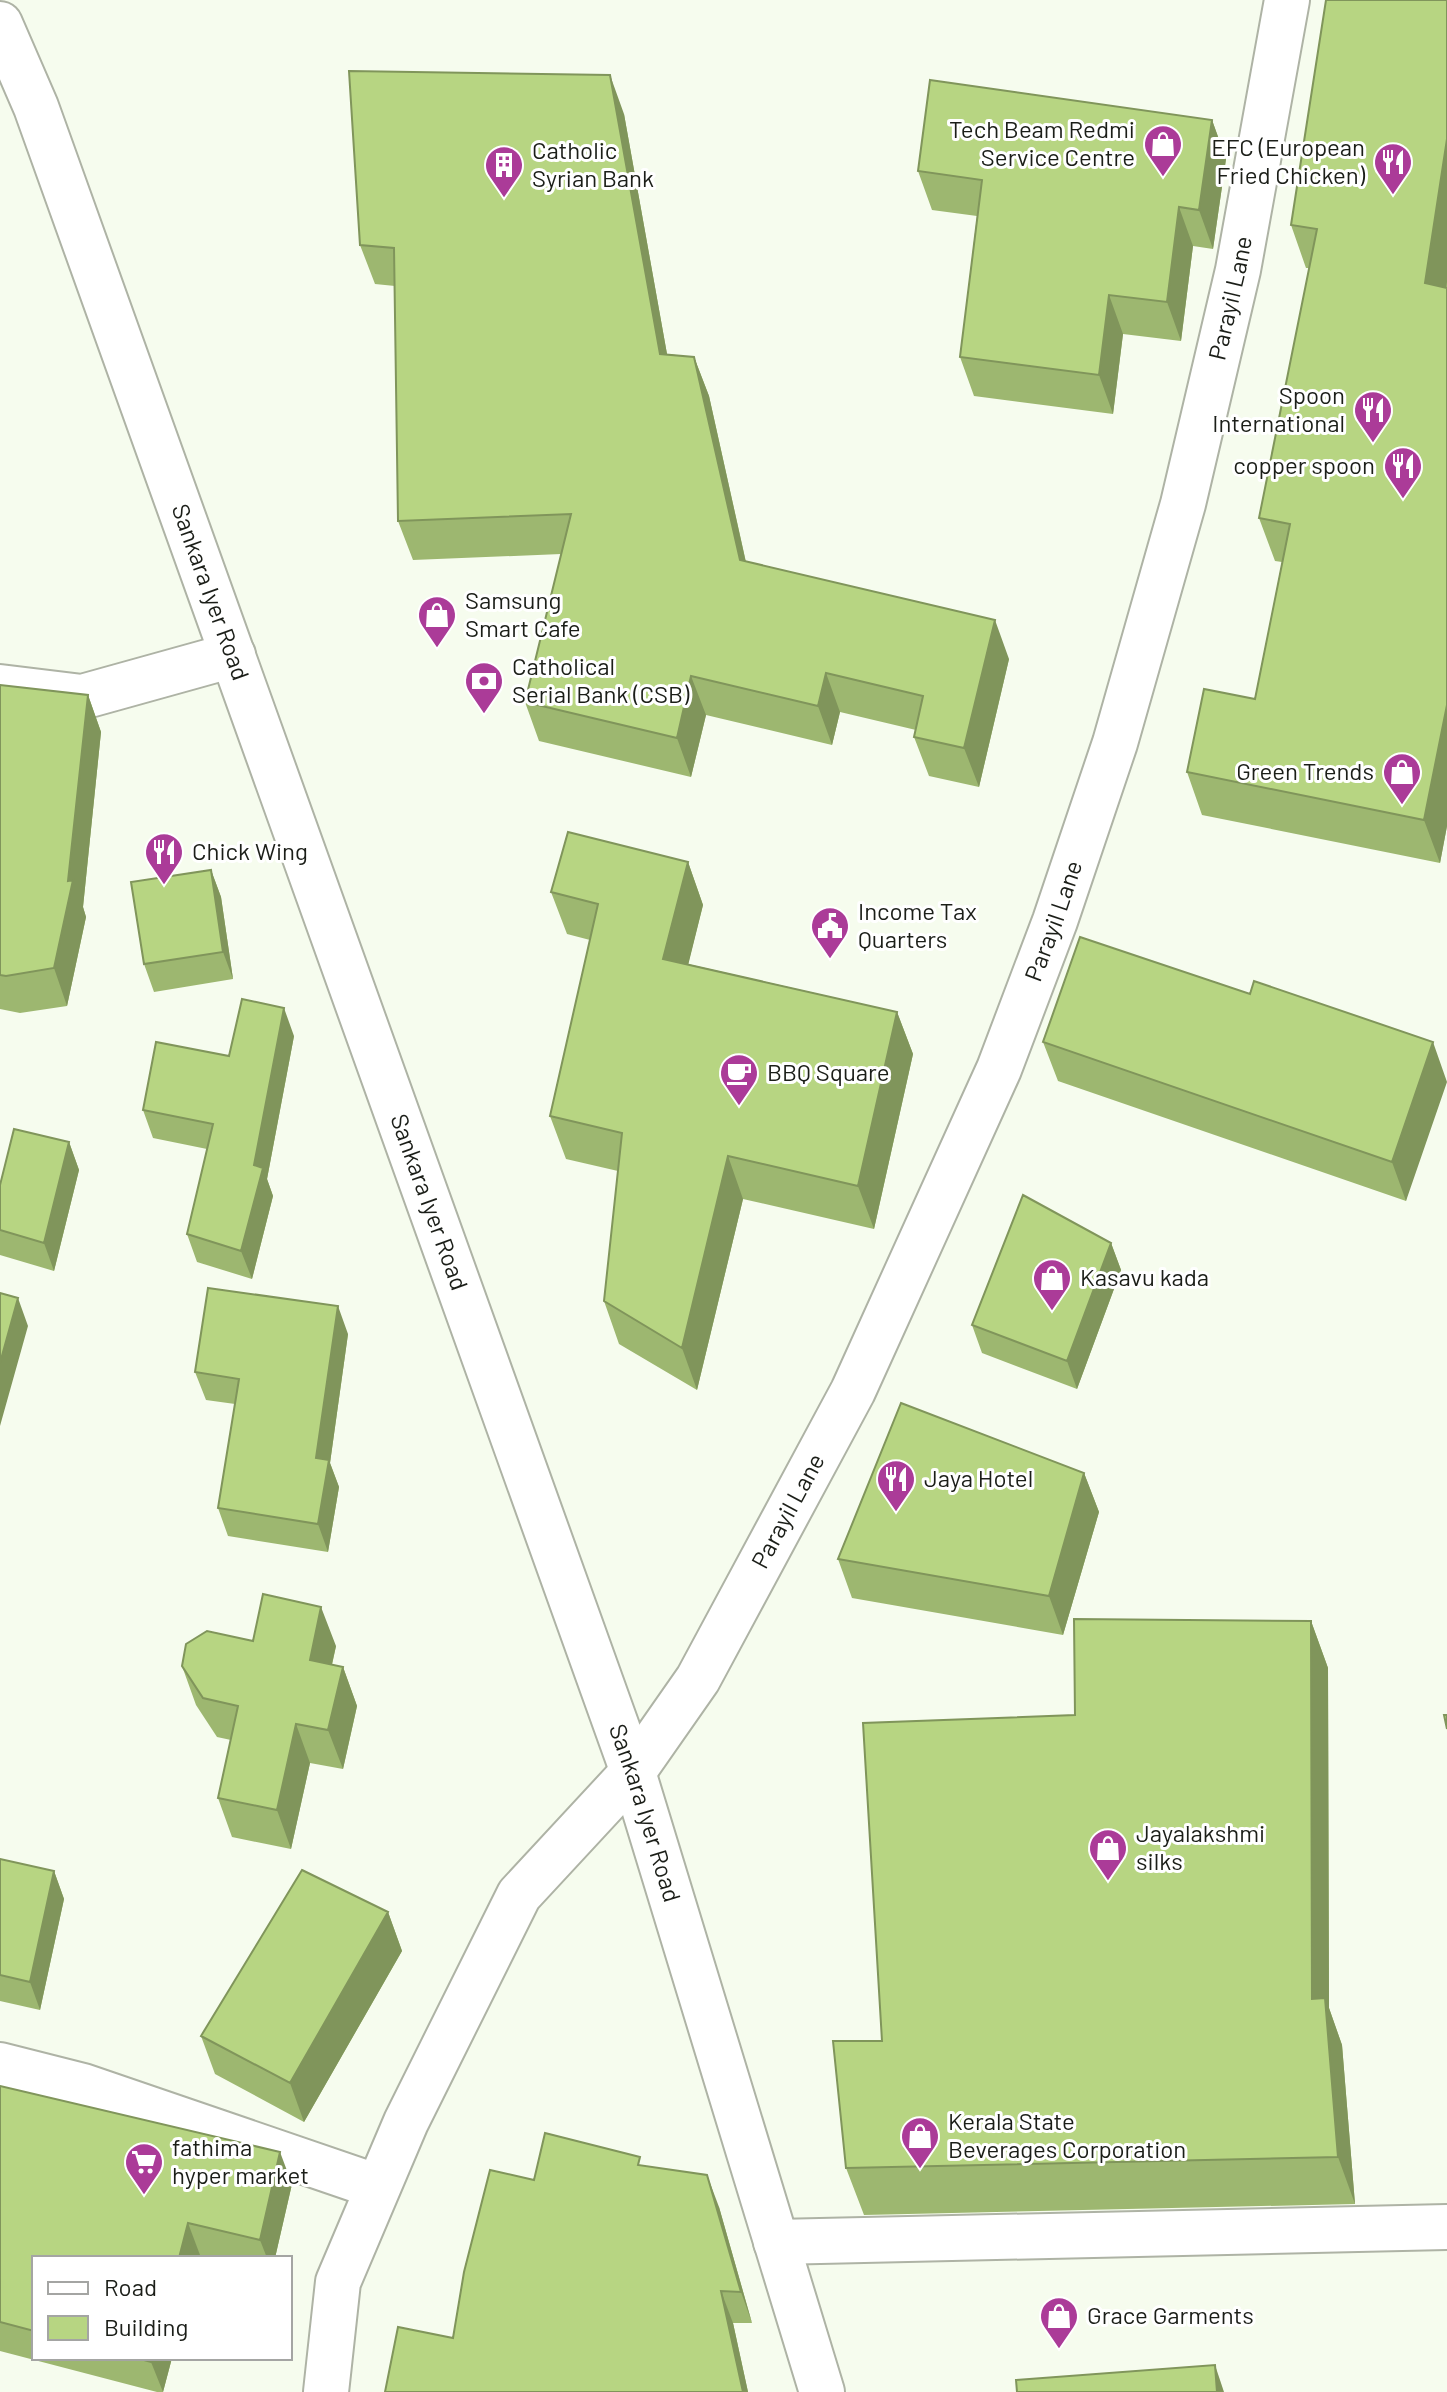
<svg xmlns="http://www.w3.org/2000/svg" width="1447" height="2392" viewBox="0 0 1447 2392" font-family="Barlow,sans-serif">
<style>
.lines{fill:none;stroke-linecap:round;stroke-linejoin:round}
.minor-casing{stroke:#aeb3a5;stroke-width:48}
.secondary-casing{stroke:#aeb3a5;stroke-width:48}
.primary-casing{stroke:#aeb3a5;stroke-width:48}
.minor{stroke:#fff;stroke-width:44}
.secondary{stroke:#fff;stroke-width:44}
.primary{stroke:#fff;stroke-width:44}
.wall{fill:#9db770}
.shaded-wall{fill:#80955b}
.building{fill:#b7d582;stroke:#80955b;stroke-width:2}
.labels{text-anchor:middle;stroke-width:6;stroke-linejoin:round;paint-order:stroke}
.poi-label{font-size:24px;fill:#1b1e18;stroke:#fff;text-anchor:start}
.street-label{font-size:24px;fill:#1b1e18;stroke:#fff}
</style>
<rect width="100%" height="100%" fill="#f6fcee"/>
<g class="lines">
<g class="minor-casing">
<path id="minor" d="M0,687L82,697L233,655
M0,2065L83,2086L378,2187
M776,2242L1447,2227
M326,2392L338,2282L406,2122L519,1895L633,1772"/>
</g>
<g class="secondary-casing">
<g id="secondary">
<path id="s1" d="M633,1772L698,1679L853,1391L999,1069L1055,921L1115,743L1183,504L1238,270L1287,0"/>
</g>
</g>
<g class="primary-casing">
<g id="primary">
<path id="s2" d="M0,24L36,107L633,1772L822,2392"/>
</g>
</g>
<use href="#minor" class="minor"/>
<use href="#secondary" class="secondary"/>
<use href="#primary" class="primary"/>
</g>
<path class="wall" d="M1447,0V826L1440,863L1202,815L1187,772L1255,699L1282,562L1275,561L1259,518L1309,268H1306L1291,225Z
M624,114L667,354L694,357L709,396L746,562L1009,659L979,787L929,776L914,737L916,730L840,712L832,745L706,715L691,777L539,741L525,702L561,554L413,560L398,521L395,286L375,284L360,245Z
M1212,120L1226,159L1213,249L1193,246L1181,341L1123,334L1113,414L974,396L960,357L977,216L932,210L918,171Z
M0,685L88,695L101,732L83,907L86,917L67,1006L20,1013L0,1009Z
M688,862L703,905L688,964L897,1012L913,1054L874,1229L743,1199L697,1390L619,1344L604,1301L618,1171L566,1159L550,1116L590,940L567,934L551,892Z
M211,870L221,897L233,979L154,992L144,964Z
M1250,994L1433,1042L1406,1201L1058,1081L1043,1042Z
M294,1036L267,1179L273,1196L252,1279L197,1262L187,1234L207,1149L153,1138L143,1110L229,1056Z
M69,1142L79,1170L54,1271L0,1255V1185Z
M1111,1243L1121,1270L1077,1389L982,1353L972,1325Z
M348,1334L330,1463L339,1487L328,1552L228,1536L218,1508L235,1404L206,1400L195,1372Z
M1084,1473L1099,1512L1063,1635L852,1598L838,1559Z
M1311,1621L1328,1668L1329,2008L1342,2045L1355,2204L864,2215L846,2168L882,2041L1075,1715Z
M253,1641L336,1646L332,1665L343,1667L357,1706L343,1769L310,1763L291,1849L232,1837L218,1798L231,1740L217,1737L196,1705L182,1666Z
M0,1859L54,1871L64,1899L40,2010L0,2001Z
M388,1912L402,1951L304,2122L215,2074L201,2036Z
M0,2086L292,2184L275,2258H213L200,2255L34,2258V2358H172L163,2392H157L0,2351Z
M644,2166L719,2207L752,2323H733L748,2392H385L453,2338L534,2180Z"/>
<path class="shaded-wall" d="M610,75L624,114L674,393L660,354Z
M1212,120L1226,159L1213,249L1199,210Z
M1447,139V282L1440,326L1425,283Z
M1179,207L1193,246L1181,341L1167,302Z
M1109,295L1123,334L1113,414L1099,375Z
M694,357L709,396L754,599L740,560Z
M995,620L1009,659L979,787L964,748Z
M826,673L840,712L832,745L818,706Z
M691,676L706,715L691,777L677,738Z
M88,695L101,732L83,907L86,917L67,1006L54,968L68,881Z
M1447,705V826L1440,863L1424,820Z
M688,862L703,905L679,1002L663,959Z
M211,870L221,897L233,979L223,952Z
M284,1008L294,1036L267,1179L273,1196L252,1279L241,1251L254,1165Z
M897,1012L913,1054L874,1229L858,1186Z
M1433,1042L1447,1082L1406,1201L1392,1162Z
M69,1142L79,1170L54,1271L44,1243Z
M728,1156L743,1199L697,1390L682,1348Z
M1111,1243L1121,1270L1077,1389L1067,1361Z
M18,1298L28,1326L0,1426V1363Z
M338,1306L348,1334L330,1463L339,1487L328,1552L318,1524L316,1458Z
M1084,1473L1099,1512L1063,1635L1049,1596Z
M321,1607L336,1646L324,1699L310,1660Z
M1311,1621L1328,1668L1329,2008L1342,2045L1355,2204L1338,2157L1312,1999Z
M343,1667L357,1706L343,1769L328,1730Z
M296,1724L310,1763L291,1849L277,1810Z
M54,1871L64,1899L40,2010L30,1982Z
M388,1912L402,1951L304,2122L290,2083Z
M280,2152L292,2184L275,2258H267L260,2240Z
M707,2175L719,2207L752,2323L741,2292Z
M188,2223L200,2255L199,2258H179Z
M721,2291L733,2323L748,2392H743Z
M152,2358H172L163,2392L151,2362Z
M1215,2365L1224,2392H1217Z"/>
<path class="building" d="M1326,0H1447V139L1425,283L1447,288V705L1424,820L1187,772L1204,689L1255,699L1290,524L1259,518L1317,229L1291,225Z
M349,71L610,75L660,354L694,357L740,560L995,620L964,748L914,737L923,696L826,673L818,706L691,676L677,738L525,702L571,514L398,521L394,248L360,245Z
M930,80L1212,120L1199,210L1179,207L1167,302L1109,295L1099,375L960,357L982,180L918,171Z
M0,685L88,695L68,881L73,880L54,968L6,976L0,975Z
M568,832L688,862L663,959L897,1012L858,1186L728,1156L682,1348L604,1301L622,1133L550,1116L598,904L551,892Z
M211,870L223,952L144,964L131,882Z
M1080,937L1250,994L1254,981L1433,1042L1392,1162L1043,1042Z
M242,999L284,1008L254,1165L263,1168L241,1251L187,1234L213,1124L143,1110L156,1042L229,1056Z
M14,1129L69,1142L44,1243L0,1230V1185Z
M1023,1195L1111,1243L1067,1361L972,1325Z
M208,1288L338,1306L316,1458L329,1460L318,1524L218,1508L239,1379L195,1372Z
M0,1293L18,1298L0,1363Z
M901,1403L1084,1473L1049,1596L838,1559Z
M263,1594L321,1607L310,1660L343,1667L328,1730L296,1724L277,1810L218,1798L238,1706L203,1698L182,1666L186,1644L207,1631L253,1641Z
M1074,1619L1311,1621L1312,1999L1325,1998L1338,2157L846,2168L833,2041H882L863,1723L1075,1715Z
M1444,1715H1447V1729Z
M0,1859L54,1871L30,1982L0,1975Z
M302,1870L388,1912L290,2083L201,2036Z
M0,2086L280,2152L260,2240L188,2223L179,2258H34V2331L0,2322Z
M545,2133L640,2157L638,2165L707,2175L741,2292L721,2291L743,2392H385L398,2327L453,2338L464,2272L490,2170L534,2180Z
M137,2358H152L151,2362Z
M1215,2365L1217,2392H1017L1016,2380Z"/>
<defs>
<g id="shop-pin" transform="scale(2)"><path d="M0 17L-7.5 6A9.5 9.5 0 1 1 7.5 6Z" fill="#ab3b98" stroke="#fff"/><path d="M-5-2.5h2.3a2.7 3.5 0 0 1 5.4 0H5L5.5 6h-11ZM-1.5-2.5h3a1.5 2.3 0 0 0-3 0Z" fill="#fff"/></g>
<g id="restaurant-pin" transform="scale(2)"><path d="M0 17L-7.5 6A9.5 9.5 0 1 1 7.5 6Z" fill="#ab3b98" stroke="#fff"/><path d="M-5-6h1v4h1v-4h1v4h1v-4h1v5L-1.5 .5V6h-2V.5L-5-1ZM5-6V6H3V1.5H1.5Q1.5-4 5-6Z" fill="#fff"/></g>
<g id="building-pin" transform="scale(2)"><path d="M0 17L-7.5 6A9.5 9.5 0 1 1 7.5 6Z" fill="#ab3b98" stroke="#fff"/><path d="M-4-6H4V6H1V3H-1V6H-4ZM-2.5-4.3h1.7v1.8h-1.7ZM.8-4.3h1.7v1.8H.8ZM-2.5-1h1.7V.8h-1.7ZM.8-1h1.7V.8H.8Z" fill="#fff"/></g>
<g id="bank-pin" transform="scale(2)"><path d="M0 17L-7.5 6A9.5 9.5 0 1 1 7.5 6Z" fill="#ab3b98" stroke="#fff"/><path d="M-6-4H6V4H-6ZM0-2.3a2.3 2.3 0 1 0 0 4.6a2.3 2.3 0 1 0 0-4.6Z" fill="#fff"/></g>
<g id="civic-pin" transform="scale(2)"><path d="M0 17L-7.5 6A9.5 9.5 0 1 1 7.5 6Z" fill="#ab3b98" stroke="#fff"/><path d="M-.6-6.5H3V-4.5H.6V-3L4-1V1h2V6H-6V1h2V-1L-.6-3ZM-1.2 2.5V6h2.4V2.5Z" fill="#fff"/></g>
<g id="cafe-pin" transform="scale(2)"><path d="M0 17L-7.5 6A9.5 9.5 0 1 1 7.5 6Z" fill="#ab3b98" stroke="#fff"/><path d="M-5.5-4.5H6V0H3Q3 3.5 0 3.5H-2.5Q-5.5 3.5-5.5 0ZM3-3.2v2h1.7v-2ZM-6 4.5H4V6H-6Z" fill="#fff"/></g>
<g id="supermarket-pin" transform="scale(2)"><path d="M0 17L-7.5 6A9.5 9.5 0 1 1 7.5 6Z" fill="#ab3b98" stroke="#fff"/><path d="M-6-5.5h2.5l.6 2H6L4.5 2H-2.5L-4.4-4H-6ZM-1.5 3.2a1.3 1.3 0 1 0 .1 0ZM3 3.2a1.3 1.3 0 1 0 .1 0Z" fill="#fff"/></g>
</defs>
<g fill-rule="evenodd">
<use href="#shop-pin" x="1163" y="144"/>
<use href="#restaurant-pin" x="1393" y="162"/>
<use href="#building-pin" x="504" y="165"/>
<use href="#restaurant-pin" x="1373" y="410"/>
<use href="#restaurant-pin" x="1403" y="466"/>
<use href="#shop-pin" x="437" y="615"/>
<use href="#bank-pin" x="484" y="681"/>
<use href="#shop-pin" x="1402" y="772"/>
<use href="#restaurant-pin" x="164" y="852"/>
<use href="#civic-pin" x="830" y="926"/>
<use href="#cafe-pin" x="739" y="1073"/>
<use href="#shop-pin" x="1052" y="1278"/>
<use href="#restaurant-pin" x="896" y="1479"/>
<use href="#shop-pin" x="1108" y="1848"/>
<use href="#shop-pin" x="920" y="2136"/>
<use href="#supermarket-pin" x="144" y="2162"/>
<use href="#shop-pin" x="1059" y="2316"/>
</g>
<g class="labels">
<g class="poi-label">
<text x="1135" y="138" text-anchor="end">Tech Beam Redmi<tspan x="1135" dy="28">Service Centre</tspan></text>
<text x="1365" y="156" text-anchor="end">EFC (European<tspan x="1365" dy="28">Fried Chicken)</tspan></text>
<text x="532" y="159">Catholic<tspan x="532" dy="28">Syrian Bank</tspan></text>
<text x="1345" y="404" text-anchor="end">Spoon<tspan x="1345" dy="28">International</tspan></text>
<text x="1375" y="474" text-anchor="end">copper spoon</text>
<text x="465" y="609">Samsung<tspan x="465" dy="28">Smart Cafe</tspan></text>
<text x="512" y="675">Catholical<tspan x="512" dy="28">Serial Bank (CSB)</tspan></text>
<text x="1374" y="780" text-anchor="end">Green Trends</text>
<text x="192" y="860">Chick Wing</text>
<text x="858" y="920">Income Tax<tspan x="858" dy="28">Quarters</tspan></text>
<text x="767" y="1081">BBQ Square</text>
<text x="1080" y="1286">Kasavu kada</text>
<text x="924" y="1487">Jaya Hotel</text>
<text x="1136" y="1842">Jayalakshmi<tspan x="1136" dy="28">silks</tspan></text>
<text x="948" y="2130">Kerala State<tspan x="948" dy="28">Beverages Corporation</tspan></text>
<text x="172" y="2156">fathima<tspan x="172" dy="28">hyper market</tspan></text>
<text x="1087" y="2324">Grace Garments</text>
</g>
<g class="street-label">
<text dy="8" stroke="none"><textPath href="#s1" startOffset="1600">Parayil Lane</textPath></text>
<text dy="8" stroke="none"><textPath href="#s2" startOffset="606">Sankara Iyer Road</textPath></text>
<text dy="8" stroke="none"><textPath href="#s1" startOffset="952">Parayil Lane</textPath></text>
<text dy="8" stroke="none"><textPath href="#s2" startOffset="1254">Sankara Iyer Road</textPath></text>
<text dy="8" stroke="none"><textPath href="#s1" startOffset="304">Parayil Lane</textPath></text>
<text dy="8" stroke="none"><textPath href="#s2" startOffset="1902">Sankara Iyer Road</textPath></text>
</g>
</g>
<rect x="32" y="2256" width="260" height="104" fill="#ffffff" stroke="#a4a5a3" stroke-width="2"/>
<rect x="48" y="2282" width="40" height="12" fill="#ffffff" stroke="#a4a5a3" stroke-width="2"/>
<text x="104" y="2296" font-size="24" fill="#1b1e18">Road</text>
<rect x="48" y="2316" width="40" height="24" fill="#b7d582" stroke="#a4a5a3" stroke-width="2"/>
<text x="104" y="2336" font-size="24" fill="#1b1e18">Building</text>
</svg>
